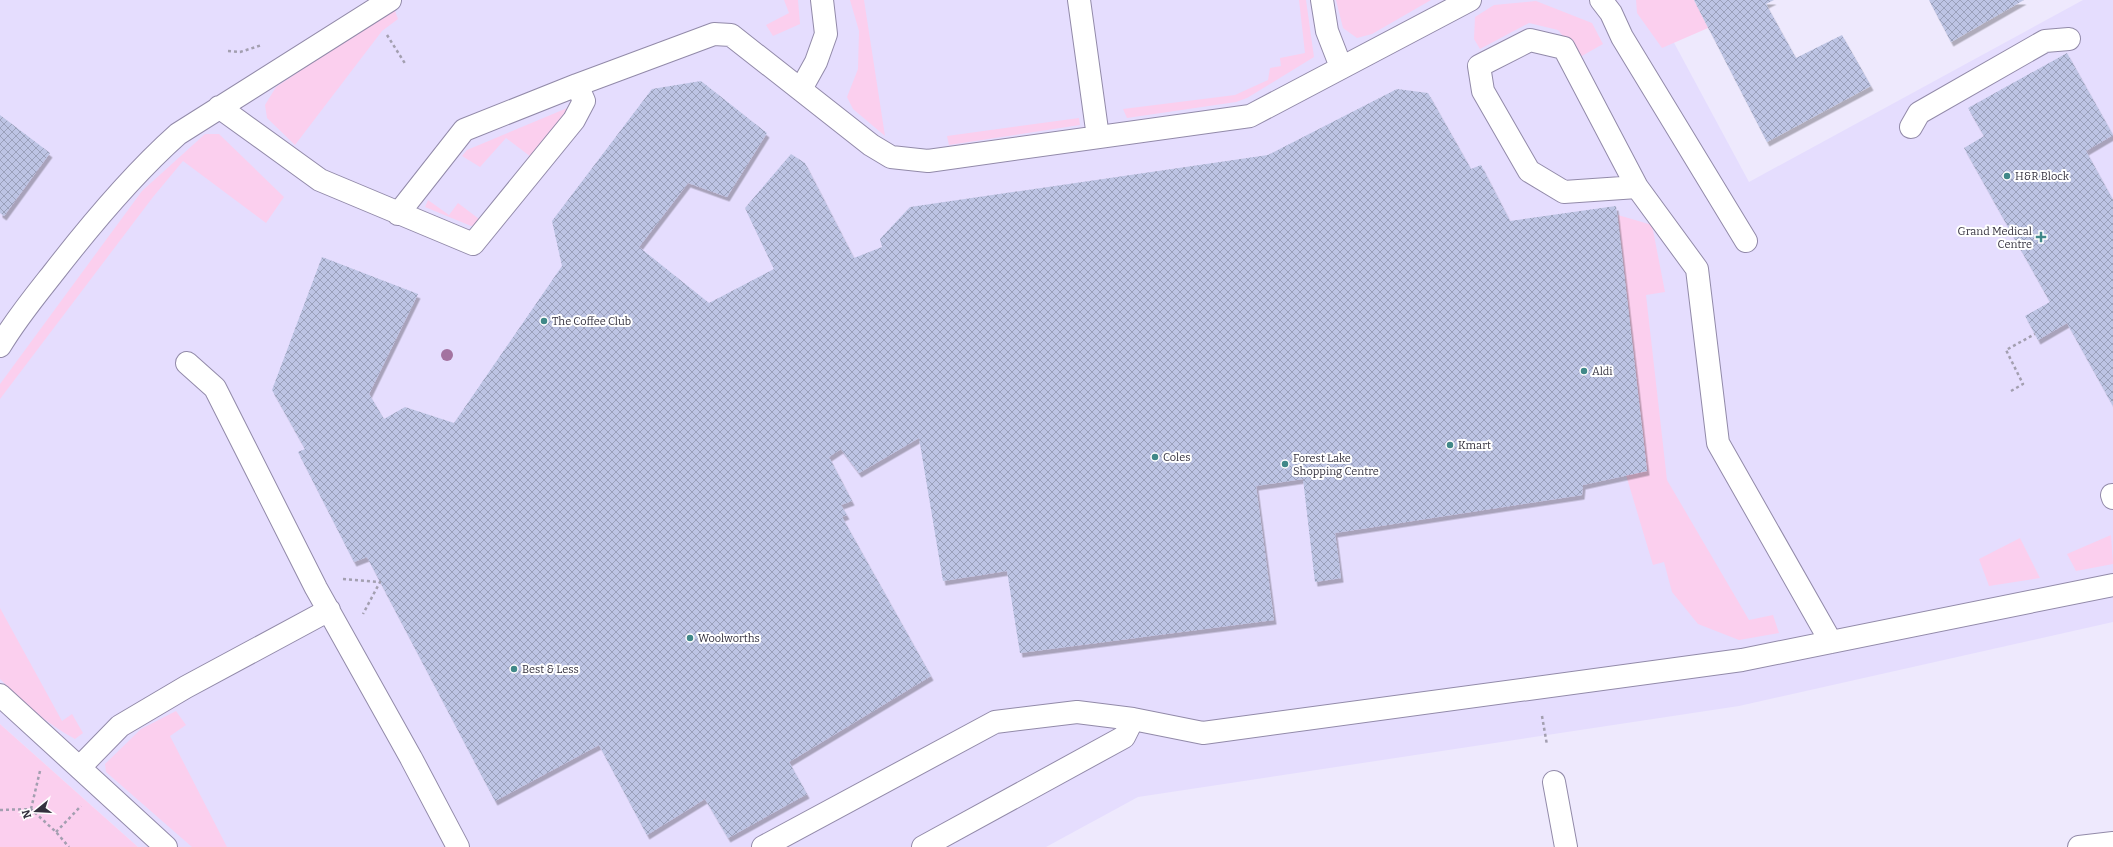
<svg xmlns="http://www.w3.org/2000/svg" width="2113" height="847" viewBox="0 0 2113 847" font-family="Bitter,serif">
<style>
.built{fill:#e5ddfe}
.green{fill:#fbcfee}
.building{fill:url(#building-cross-hatch);filter:url(#shadow)}
.lines{fill:none;stroke-linecap:round;stroke-linejoin:round}
.minor-casing{stroke:#928aa9;stroke-width:24}
.path{stroke:#a39fb0;stroke-width:2.5;stroke-dasharray:3 3;stroke-linecap:butt}
.minor{stroke:#fff;stroke-width:22}
.tree{fill:#a373a0}
.poi-dot{fill:#408888;stroke:#fff;stroke-width:1.5}
.labels{text-anchor:middle;stroke-width:4;stroke-linejoin:round;paint-order:stroke}
.poi-label{font-size:11px;fill:#34313e;stroke:#fff;text-anchor:start}
</style>
<defs>
<pattern id="building-cross-hatch" width="8" height="8" patternUnits="userSpaceOnUse"><rect width="8" height="8" fill="#bdc4e4"/><path d="M0 0l8 8M0 8l8-8" fill="none" stroke="#9aa0ba"/></pattern>
<filter id="shadow"><feDropShadow dx="2.5" dy="4.5" stdDeviation="0" flood-color="#0004"/></filter>
</defs>
<rect width="100%" height="100%" fill="#eee9fd"/>
<path class="built" d="M0,0H1651L1749,182L2083,0H2113V622L1739,706L1138,797L1046,847H138L0,724Z"/>
<path class="green" d="M784,0H798L800,24L773,36L766,25L789,13Z
M850,0H864L885,136L853,109L847,97L858,69L859,31Z
M1299,0H1306L1314,57L1247,98L1236,102L1127,118L1123,109L1235,95L1268,80L1270,68L1281,66L1280,58L1305,53Z
M1336,0H1431L1372,34L1357,38L1343,28Z
M1636,0H1694L1708,28L1662,48L1637,13Z
M1536,1L1592,23L1603,44L1580,57L1558,30L1529,23L1480,49L1474,39L1475,17L1494,5Z
M394,8L398,19L382,31L295,145L267,118L265,105L276,87Z
M584,101L539,163L506,138L480,167L462,156L467,150Z
M1079,118L1080,125L949,145L947,136Z
M205,134H219L284,197L266,223L183,161L153,197L0,399V384L142,191Z
M428,200L449,215L458,203L479,219L475,225L471,226L425,207Z
M1618,215L1652,225L1665,292L1646,295L1667,480L1749,620L1773,615L1779,633L1739,640L1698,624L1672,592L1664,562L1653,565L1626,475L1647,471Z
M2111,535L2113,564L2076,571L2067,554Z
M2020,538L2040,578L1989,586L1979,559Z
M0,608L62,721L72,714L83,733L75,739C48,725 22,701 0,679Z
M176,711L186,725L170,736L227,847H192L106,772L105,764L141,729Z
M0,724L138,847H0Z"/>
<path class="building" d="M1694,0H1774L1766,4L1796,58L1842,35L1871,86L1767,142Z
M1929,0H2024L1951,42Z
M2067,53L2113,135L2086,151L2113,200V406L2067,323L2038,340L2035,334L2025,316L2050,302L1964,148L1984,136L1968,108Z
M701,81L767,133L727,197L688,183L639,247L709,303L774,269L745,208L791,154L805,163L854,258L882,247L880,239L910,207L1268,155L1397,89L1428,93L1471,169L1481,165L1510,221L1616,206L1647,471L1583,485L1582,495L1335,533L1341,578L1315,582L1303,479L1256,486L1274,620L1020,653L1007,571L943,581L919,438L859,473L841,449L829,457L852,501L841,505L847,515L842,517L931,676L789,762L807,794L728,838L705,799L647,835L599,745L495,801L367,557L354,562L298,452L305,449L272,390L322,257L418,294L369,394L384,419L405,407L454,423L562,266L552,221L652,89Z
M0,115L50,153L4,216L0,213Z"/>
<g class="lines">
<g class="minor-casing">
<path id="minor" d="M1079,0L1098,137
M1322,0L1327,31L1341,67
M1601,0L1611,13L1622,37L1746,241
M801,89L816,62L826,34L822,0
M219,107L320,180L473,244L574,120L584,101L577,85
M1911,127L1919,113L2045,41L2069,39
M1637,187L1564,192L1529,171L1483,91L1479,66L1530,40L1564,48L1637,187L1697,269L1718,443L1831,642
M398,214L464,130L577,85L714,34L731,35L871,145L891,157L928,161L1250,116L1470,0
M0,346C16,319 35,296 54,272C92,223 132,175 178,134L390,0
M187,363L215,388L316,588L411,758L458,847
M2112,495L2113,498
M0,695L166,847
M80,767L120,726L186,687L329,610
M1554,782L1566,847
M763,847L995,722L1077,712L1133,719L1203,733L1742,660L2113,585
M923,847L1124,737L1133,719
M2079,847L2113,843"/>
</g>
<path class="path" d="M387,35L406,65
M228,51L240,52L262,45
M2011,391L2023,384L2006,350L2035,334
M343,579L380,582L363,614
M1542,716L1547,745
M31,809L40,771
M0,810L31,809L56,832L69,847
M56,832L81,806"/>
<use href="#minor" class="minor"/>
</g>
<circle class="tree" cx="447" cy="355" r="6"/>
<g class="poi-dot">
<circle cx="2007" cy="176" r="4"/>
<path d="M2039 231h4v4h4v4h-4v4h-4v-4h-4v-4h4z"/>
<circle cx="544" cy="321" r="4"/>
<circle cx="1584" cy="371" r="4"/>
<circle cx="1450" cy="445" r="4"/>
<circle cx="1155" cy="457" r="4"/>
<circle cx="1285" cy="464" r="4"/>
<circle cx="690" cy="638" r="4"/>
<circle cx="514" cy="669" r="4"/>
</g>
<g class="labels">
<g class="poi-label">
<text x="2015" y="180">H&amp;R Block</text>
<text x="2032" y="235" text-anchor="end">Grand Medical<tspan x="2032" dy="13">Centre</tspan></text>
<text x="552" y="325">The Coffee Club</text>
<text x="1592" y="375">Aldi</text>
<text x="1458" y="449">Kmart</text>
<text x="1163" y="461">Coles</text>
<text x="1293" y="462">Forest Lake<tspan x="1293" dy="13">Shopping Centre</tspan></text>
<text x="698" y="642">Woolworths</text>
<text x="522" y="673">Best &amp; Less</text>
</g>
</g>
<g transform="translate(36 811) rotate(252)" stroke="#ffffff" stroke-width="3" paint-order="stroke">
<path d="M0-3L7 15L0 10L-7 15Z" fill="#34313e"/>
<text y="-6" font-size="11" font-weight="bold" text-anchor="middle" fill="#34313e">N</text>
</g>
</svg>
